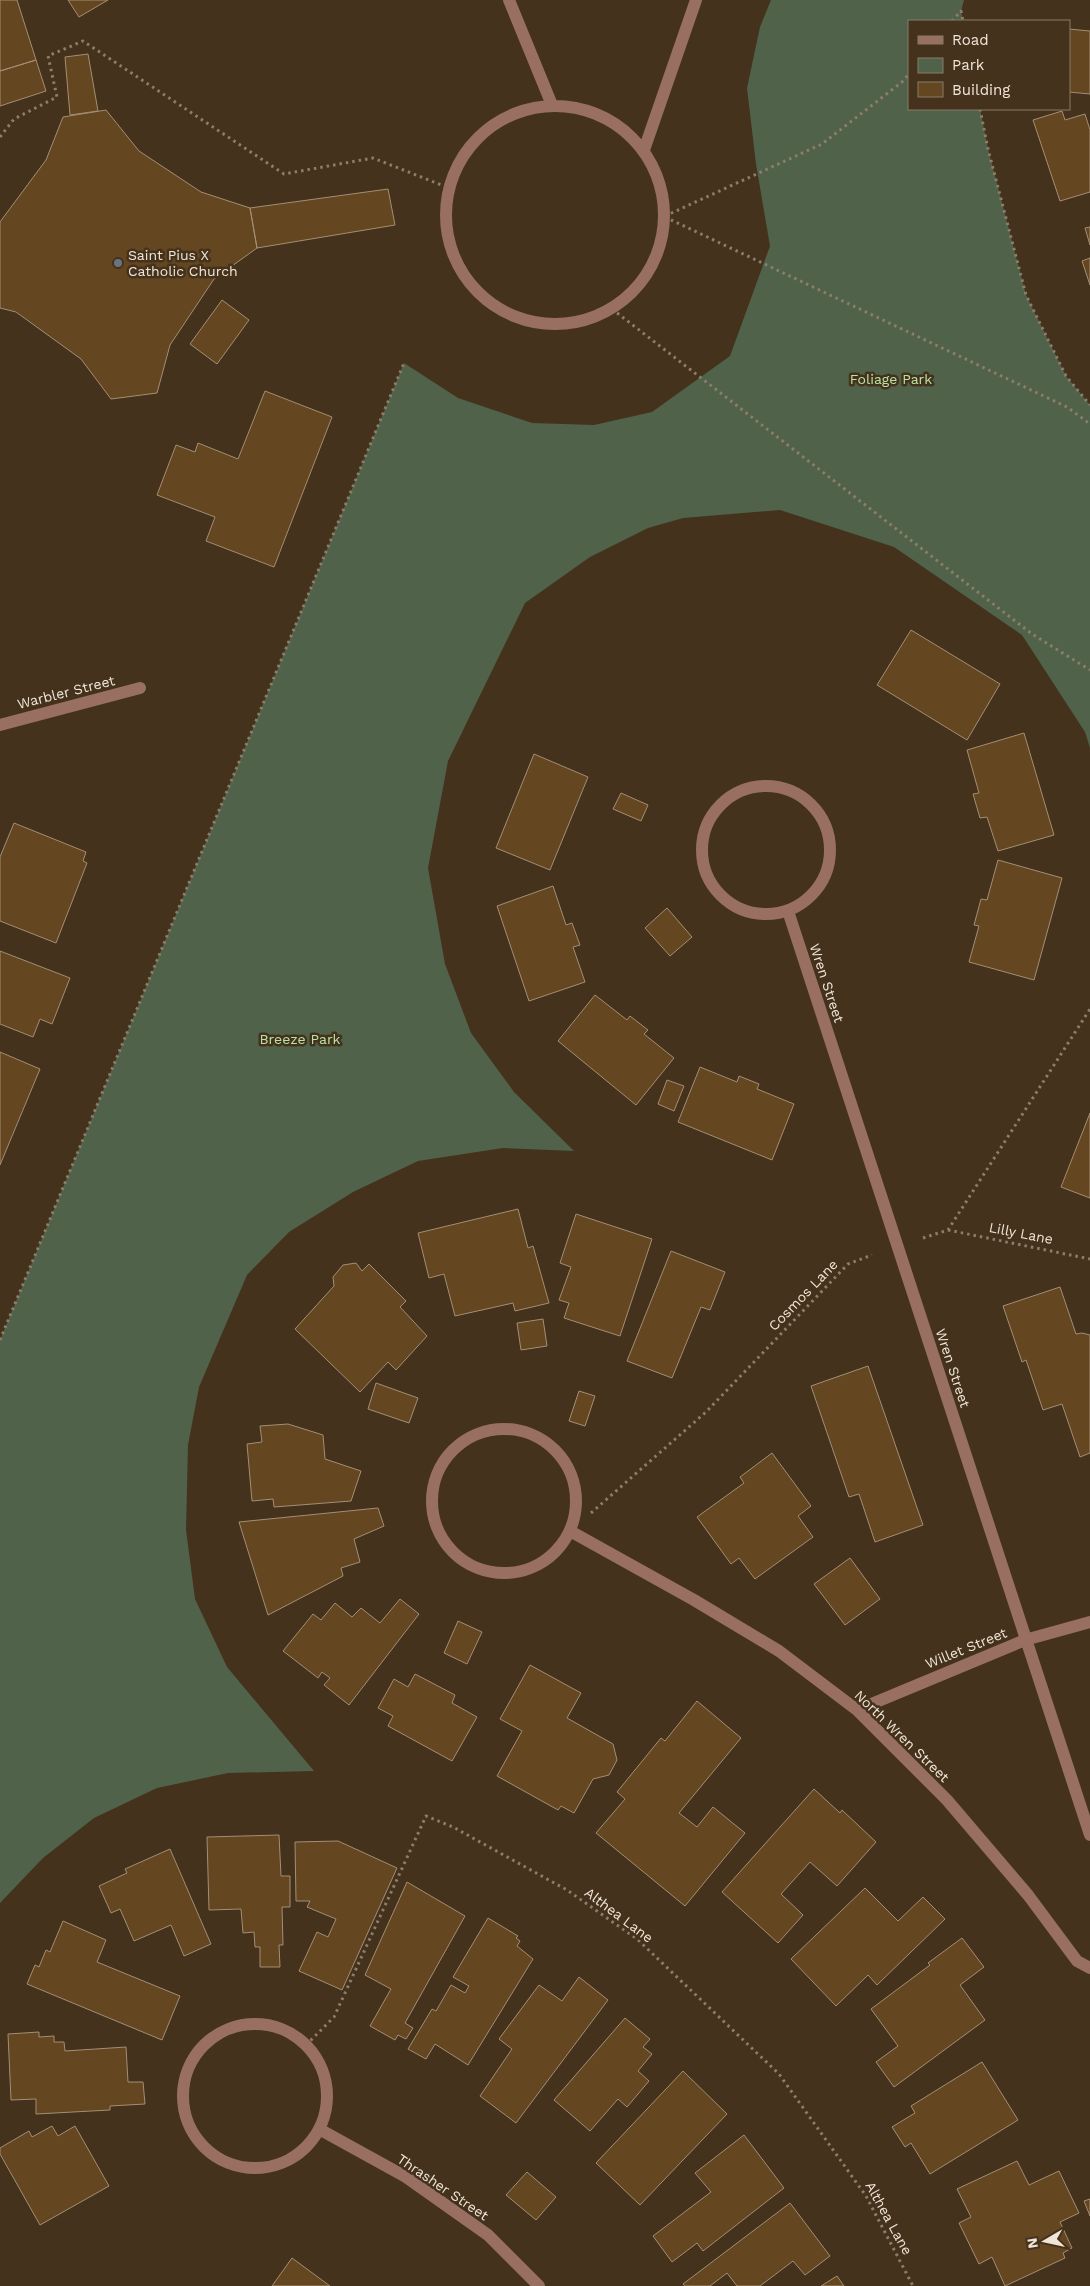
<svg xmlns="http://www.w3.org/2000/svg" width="1090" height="2286" viewBox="0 0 1090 2286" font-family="'Work Sans',sans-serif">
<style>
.green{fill:#51624a}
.building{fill:#644621;stroke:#a48e75}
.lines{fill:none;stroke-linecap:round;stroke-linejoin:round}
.path{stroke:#8d7e6b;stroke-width:3;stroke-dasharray:2.5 4;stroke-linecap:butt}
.minor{stroke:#986f61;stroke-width:12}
.worship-dot{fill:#6b7280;stroke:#44321c;stroke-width:2}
.labels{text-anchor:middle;stroke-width:5;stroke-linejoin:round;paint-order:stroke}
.poi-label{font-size:14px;fill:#f1e5d8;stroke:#44321c;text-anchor:start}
.park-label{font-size:14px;fill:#b8e4a5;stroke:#44321c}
.street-label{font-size:14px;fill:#f1e5d8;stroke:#44321c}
</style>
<rect width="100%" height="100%" fill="#44321c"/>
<path class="green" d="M771,0H964L961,11L963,21H909V109H980L988,149L1026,295L1066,376L1090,405V748L1085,732L1022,635L894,547L780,510L683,518L648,528L590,557L525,603L448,761L428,868L445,964L471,1033L514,1092L574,1151L503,1148L418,1161L353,1192L289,1232L247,1275L199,1387L188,1445L186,1530L195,1599L227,1667L314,1771L228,1773L157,1788L94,1818L43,1858L0,1903V1340L404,363L458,398L532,423L594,425L652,412L730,356L770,246L756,164L747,88L760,27Z"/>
<path class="building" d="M0,0H17L36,60L0,71Z
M68,0H108L79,17Z
M1069,29L1090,31V94L1069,92Z
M88,54L98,111L70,115L65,57Z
M36,60L46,91L0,106V71Z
M106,110L139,151L201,192L250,208L257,248L214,279L170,345L157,393L111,399L81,359L16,312L0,308V222L46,160L63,117Z
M1062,111L1065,120L1085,114L1090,130V192L1060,201L1033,120Z
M388,189L395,225L257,248L250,208Z
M1090,227V245L1085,228Z
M1090,258V285L1082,261Z
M222,300L249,320L217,364L190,344Z
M265,391L332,417L274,567L206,541L215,517L157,495L176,445L195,452L198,443L238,459Z
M911,630L1000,684L967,740L877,685Z
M1024,733L1054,835L998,851L987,817L980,818L973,794L979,793L967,750Z
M534,754L588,777L550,870L496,848Z
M621,793L648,805L641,821L613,809Z
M14,823L86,852L83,861L87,863L56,943L0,921V857Z
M998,860L1062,878L1034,980L969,962L979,926L974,925L981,899L987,900Z
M553,886L566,925L572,923L580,945L573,947L585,982L529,1001L497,906Z
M667,908L692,937L670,956L645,928Z
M0,951L70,978L52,1024L40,1019L33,1037L0,1024Z
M595,995L627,1020L630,1016L648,1030L644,1034L674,1058L636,1105L558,1041Z
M0,1052L40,1069L0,1165Z
M700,1067L737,1082L739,1076L759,1084L757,1089L794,1104L772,1160L678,1122Z
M667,1080L684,1086L674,1111L658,1104Z
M1090,1113V1198L1061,1187Z
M518,1209L528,1248L533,1246L549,1303L515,1311L513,1303L455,1316L444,1274L429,1278L418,1233Z
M576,1214L652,1239L620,1336L564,1318L569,1303L559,1300L571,1267L560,1263Z
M671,1251L725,1272L710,1310L701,1307L672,1378L627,1361Z
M356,1263L362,1271L369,1264L406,1301L400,1307L427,1336L396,1370L388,1362L360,1392L295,1329L334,1286L333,1277L343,1265Z
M1060,1287L1076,1334L1082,1333L1090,1335V1453L1080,1457L1062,1404L1043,1410L1026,1360L1022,1362L1003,1306Z
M543,1319L547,1346L521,1350L517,1323Z
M868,1366L923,1525L875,1542L859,1494L849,1497L811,1386Z
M376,1383L418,1398L409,1423L368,1409Z
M579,1391L595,1396L585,1426L569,1421Z
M288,1424L323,1435L325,1459L361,1471L351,1501L274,1507L273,1499L252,1501L247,1444L262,1442L260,1426Z
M772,1453L811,1506L798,1516L813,1537L755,1579L739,1558L731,1564L697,1517L744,1483L740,1477Z
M378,1508L384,1526L354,1539L360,1562L341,1568L343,1576L268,1615L239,1522Z
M850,1558L880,1599L845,1625L814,1584Z
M400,1599L419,1614L349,1705L324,1685L330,1678L322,1672L318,1678L283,1651L313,1614L321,1620L335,1603L352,1617L361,1608L380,1623Z
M458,1621L482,1632L467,1664L444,1653Z
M530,1665L581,1693L567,1718L613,1744L617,1760L609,1775L593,1779L574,1813L561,1806L558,1810L497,1776L522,1731L500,1719Z
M415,1674L455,1695L452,1703L477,1717L452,1761L388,1726L393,1716L378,1708L394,1679L408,1687Z
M697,1701L741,1738L679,1813L697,1827L713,1807L745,1833L685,1906L596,1833L625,1799L617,1792L661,1738L665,1741Z
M814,1789L840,1813L842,1810L876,1842L837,1886L810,1862L781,1894L803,1915L778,1943L722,1892Z
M279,1835L281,1876H290V1907H282L283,1945H279L280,1967H260V1947H255L254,1932L243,1933L241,1909L209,1910L207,1837Z
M338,1841L397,1868L342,1990L299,1971L317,1932L328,1937L336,1919L307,1907L310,1901H296L295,1842Z
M170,1849L211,1944L184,1956L171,1925L134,1941L120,1909L111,1913L99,1886L127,1873L125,1869Z
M407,1882L465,1916L405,2023L413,2028L406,2039L398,2035L395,2040L370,2026L391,1989L365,1975Z
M865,1888L898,1921L923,1897L945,1919L877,1985L868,1975L836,2006L791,1959Z
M488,1918L518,1936L516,1938L520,1941L517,1946L533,1959L468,2065L435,2044L426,2059L408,2049L432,2009L436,2011L451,1985L465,1993L469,1986L453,1977Z
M63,1921L106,1940L97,1962L180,1996L162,2040L27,1984L35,1965L39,1967L46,1950L50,1952Z
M962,1938L984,1967L960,1985L985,2020L894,2087L876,2062L898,2046L871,2009L930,1965L928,1963Z
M579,1977L608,2000L516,2123L480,2096L512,2049L499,2039L539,1985L562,2001Z
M625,2018L650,2039L643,2047L652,2054L638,2071L649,2081L627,2107L618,2099L590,2131L554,2100Z
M39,2032V2037L54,2036V2042H64L65,2051L126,2047L128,2082H143L145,2104L110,2106V2110L36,2114V2099L11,2100L8,2034Z
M982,2062L1018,2120L930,2174L911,2143L905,2147L892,2127L915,2113L911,2106Z
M683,2071L727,2114L640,2205L596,2163Z
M52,2126L58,2136L75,2126L109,2186L40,2225L0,2154V2148L29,2131L32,2137Z
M744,2135L784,2188L703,2251L697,2243L672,2262L653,2236L711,2192L695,2173Z
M1017,2161L1029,2185L1059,2171L1079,2213L1060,2222L1072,2248L1063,2253L1065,2258L1005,2286L992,2257L979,2264L959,2223L971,2217L957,2189Z
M527,2172L556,2197L536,2220L506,2195Z
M1090,2199V2216L1084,2201Z
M790,2203L830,2256L805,2275L793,2261L760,2286H737L727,2273L710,2286H685L683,2284Z
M292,2258L330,2286H272Z
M837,2276L844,2286H821Z"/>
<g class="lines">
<path class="path" d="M952,21L961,11L963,21
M980,109L988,149L1026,295L1066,376L1090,405
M0,137L14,119L57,97L48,56L83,41L284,174L373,158L449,188
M665,216L822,144L902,82L909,74
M665,217L1067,407L1090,424
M612,309L1032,634L1090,670
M948,1230L1090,1259
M923,1238L948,1230L1090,1009
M0,1340L404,363
M591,1513L706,1412L848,1264L872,1255
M306,2045L334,2017L426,1816L453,1827L567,1890L637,1939L779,2074L866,2196L913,2286"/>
<path class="minor" d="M509,0L552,105
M446 215a109 109 0 1 1 218 0a109 109 0 1 1-218 0Z
M644,150L696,0
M0,725L140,688
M702 850a64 64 0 1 1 128 0a64 64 0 1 1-128 0Z
M788,911L1090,1835
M432 1501a72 72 0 1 1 144 0a72 72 0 1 1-144 0Z
M570,1531L694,1600L779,1651L857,1710L947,1800L1028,1895L1077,1961L1090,1968
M857,1710L1025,1640L1090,1622
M183 2096a72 72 0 1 1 144 0a72 72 0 1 1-144 0Z
M319,2129L406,2177L488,2235L539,2286"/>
</g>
<circle class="worship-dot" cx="118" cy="263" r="5"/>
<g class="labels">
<g class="poi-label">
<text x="128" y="260">Saint Pius X<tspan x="128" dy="16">Catholic Church</tspan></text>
</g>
<g class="park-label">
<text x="891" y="384">Foliage Park</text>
<text x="300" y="1044">Breeze Park</text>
</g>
<g class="street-label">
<text transform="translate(66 692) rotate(-14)" y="5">Warbler Street</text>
<text transform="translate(827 983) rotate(72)" y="5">Wren Street</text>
<text transform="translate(1021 1233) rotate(11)" y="5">Lilly Lane</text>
<text transform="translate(803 1295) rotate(-46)" y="5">Cosmos Lane</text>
<text transform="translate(953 1368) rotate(72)" y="5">Wren Street</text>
<text transform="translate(966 1648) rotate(-22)" y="5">Willet Street</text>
<text transform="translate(902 1736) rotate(44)" y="5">North Wren Street</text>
<text transform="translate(619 1915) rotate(37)" y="5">Althea Lane</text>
<text transform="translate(443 2187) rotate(34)" y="5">Thrasher Street</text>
<text transform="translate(889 2218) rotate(61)" y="5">Althea Lane</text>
</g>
</g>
<rect x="908" y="20" width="162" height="90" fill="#44321c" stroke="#897a67"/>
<rect x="918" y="36" width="25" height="8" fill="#986f61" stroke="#897a67"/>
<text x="952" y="45" font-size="15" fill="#f1e5d8">Road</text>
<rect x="918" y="58" width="25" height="15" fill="#51624a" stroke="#897a67"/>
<text x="952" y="70" font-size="15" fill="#f1e5d8">Park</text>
<rect x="918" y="82" width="25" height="15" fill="#644621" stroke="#897a67"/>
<text x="952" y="95" font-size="15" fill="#f1e5d8">Building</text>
<g transform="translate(1045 2241) rotate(261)" stroke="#44321c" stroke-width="4" paint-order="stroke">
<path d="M0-4L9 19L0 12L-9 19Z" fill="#f1e5d8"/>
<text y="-8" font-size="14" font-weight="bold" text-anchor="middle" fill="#f1e5d8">N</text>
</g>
</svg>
